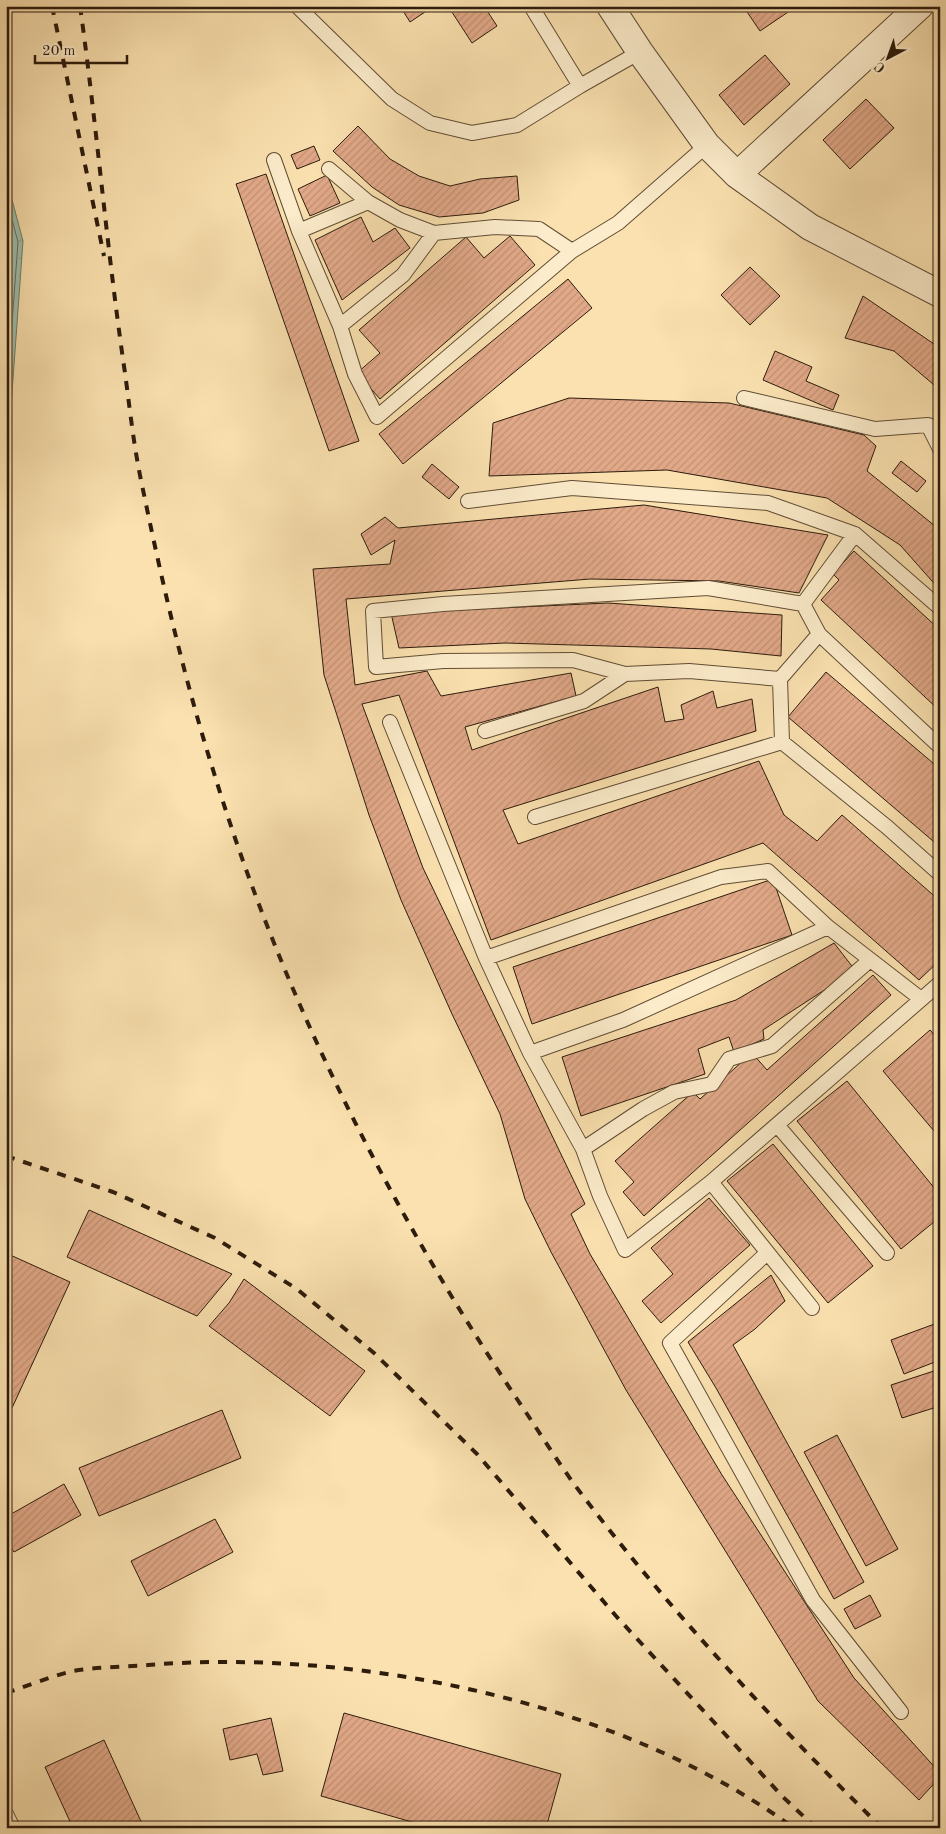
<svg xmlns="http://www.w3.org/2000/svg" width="946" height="1834" viewBox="0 0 946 1834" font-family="'Old Standard TT',serif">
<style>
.water{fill:url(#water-ripples);stroke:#717d6b}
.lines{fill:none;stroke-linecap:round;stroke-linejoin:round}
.shore{stroke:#666c5c;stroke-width:1}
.building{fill:url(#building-hatch);stroke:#2d1b0c}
.service-casing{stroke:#604c35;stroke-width:16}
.minor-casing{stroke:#604c35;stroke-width:28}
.service{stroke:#fceccb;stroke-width:14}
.minor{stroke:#fceccb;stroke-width:26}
.rail{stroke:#2d1b0c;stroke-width:4;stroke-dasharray:9 9;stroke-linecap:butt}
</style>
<defs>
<pattern id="water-ripples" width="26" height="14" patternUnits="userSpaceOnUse" patternTransform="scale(1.25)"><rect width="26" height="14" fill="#9ebeab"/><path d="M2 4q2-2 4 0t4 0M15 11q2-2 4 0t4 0" fill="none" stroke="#88a392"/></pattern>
<pattern id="building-hatch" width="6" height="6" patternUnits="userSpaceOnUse" patternTransform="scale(1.25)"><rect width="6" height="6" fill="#e2a989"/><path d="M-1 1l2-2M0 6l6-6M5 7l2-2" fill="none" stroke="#c29175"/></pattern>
</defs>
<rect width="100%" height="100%" fill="#fae1af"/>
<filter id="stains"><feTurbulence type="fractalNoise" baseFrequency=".004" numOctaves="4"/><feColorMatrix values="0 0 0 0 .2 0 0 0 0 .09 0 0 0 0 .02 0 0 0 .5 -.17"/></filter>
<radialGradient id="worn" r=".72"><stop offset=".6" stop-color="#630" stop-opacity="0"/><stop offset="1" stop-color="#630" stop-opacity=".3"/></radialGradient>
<path class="water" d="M6,177L23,241L6,476Z"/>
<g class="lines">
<path class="shore" d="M6,197L18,242L6,405
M6,222L11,242L6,315"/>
</g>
<path class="building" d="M400,6H434L410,22Z
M448,6H484L497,26L472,43Z
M743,6H797L760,31Z
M765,55L790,84L744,125L719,95Z
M866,99L894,128L850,169L823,140Z
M358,126L390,159L419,176L450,186L480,179L517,176L519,200L483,213L439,217L399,205L372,187L333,151Z
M314,146L320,160L297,169L291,155Z
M266,174L359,441L329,451L236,184Z
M327,175L340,203L310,216L298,189Z
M361,217L373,242L395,228L410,248L342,300L315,240Z
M510,236L535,265L380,399L357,373L380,353L359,330L466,237L484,258Z
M750,267L780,296L750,325L721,295Z
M568,279L592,308L403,464L379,434Z
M863,296L940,348V390L894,351L845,338Z
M775,351L812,367L806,381L839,395L833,410L763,380Z
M569,398L729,403L864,435L876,446L867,471L935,526L940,523V590L900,545L827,498L667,470L489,476L493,423Z
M901,461L926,481L917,492L892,473Z
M432,464L459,487L449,499L422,477Z
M644,505L828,535L799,593L719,581L590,579L346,599L355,685L427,671L441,696L571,673L576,696L465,727L472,750L658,687L665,722L684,719L681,705L713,691L717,708L752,699L756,731L503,810L518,844L759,761L784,815L817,841L842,815L940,901V931L937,934L940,937V960L919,980L763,843L491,940L399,695L362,704L423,868L585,1204L571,1214L590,1254L722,1475L854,1678L940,1773V1777L919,1800L818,1701L626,1390L551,1252L525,1199L500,1114L452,1014L401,900L369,815L324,675L313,569L390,564L395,540L371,555L361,534L385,517L398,528Z
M854,551L940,630V711L821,600L839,580L833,574Z
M608,603L782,615L781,656L711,649L505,643L399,648L391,613Z
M826,672L940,769V847L788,717Z
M773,879L792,935L532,1024L513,967Z
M834,943L855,970L763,1030L764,1039L734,1052L729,1037L698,1049L705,1074L581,1116L562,1057L736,1000Z
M873,975L891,995L644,1216L623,1192L634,1182L615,1161L693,1092L700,1099L752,1053L767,1070Z
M930,1030L940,1041V1138L883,1071Z
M847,1081L940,1195V1217L901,1249L797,1121Z
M773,1144L873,1266L828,1303L727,1181Z
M709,1198L750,1245L661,1323L642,1301L673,1274L651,1248Z
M89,1210L232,1274L197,1316L67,1257Z
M8,1254L70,1282L6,1421V1257Z
M771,1275L785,1301L755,1329L733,1345L864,1582L834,1599L716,1388L688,1342Z
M244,1279L365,1371L330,1416L209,1326L229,1303Z
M940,1322V1360L904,1374L891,1340Z
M940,1369V1406L902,1418L891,1385Z
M222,1410L241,1458L99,1516L79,1468Z
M837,1435L898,1549L866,1566L804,1452Z
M64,1484L81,1515L14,1552L6,1539V1517Z
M215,1519L233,1552L148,1596L131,1561Z
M870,1595L881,1616L855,1629L844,1609Z
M344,1713L561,1774L546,1828H433L321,1796Z
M271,1718L283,1771L263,1775L257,1754L230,1760L223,1729Z
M104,1740L144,1828H73L45,1767Z"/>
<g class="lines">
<g class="service-casing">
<path id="service" d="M297,6L392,99L430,123L472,133L517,125L580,86L640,52
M531,6L580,86
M274,160L299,231L340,326L355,374L377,417L572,251L618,223L707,145
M329,169L368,202L400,220L434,233
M299,231L368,202
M340,326L403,275L434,233L495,227L539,229L572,251
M744,398L875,429L928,425L940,430
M928,425L940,449
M468,501L572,488L768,503L855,534L940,608
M855,534L803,604L819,634L938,745
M625,674L573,660L443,661L376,667L373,611L443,604L708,588L803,604
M780,679L782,742
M390,722L486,958L530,1053L583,1149L600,1196L625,1250L711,1182L940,983
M485,731L584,701L625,674L689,671L780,679L819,634
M535,817L782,742L887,827L940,874
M486,958L721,877L768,871L828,927
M530,1053L623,1020L828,927L921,999
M777,1125L887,1253
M583,1149L643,1109L674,1092L712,1084L729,1059L772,1046L870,960
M711,1182L812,1308
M766,1254L670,1343L813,1600L901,1712
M6,1814L13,1828"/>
</g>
<g class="minor-casing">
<path id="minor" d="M610,6L640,52L707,145L737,175L810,227L940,294
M737,175L920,6"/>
</g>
<use href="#service" class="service"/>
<use href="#minor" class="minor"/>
<path class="rail" d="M52,6L104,256
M80,6C97,128 107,251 125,373C130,410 134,448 142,485C162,582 184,678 214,773C282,996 388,1206 517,1399C536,1427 554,1456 574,1484C666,1607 772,1720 882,1828
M6,1156L113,1192L215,1238L297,1289L374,1353L477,1454L616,1616L783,1797L816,1828
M6,1693C28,1686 51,1676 73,1671C97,1667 123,1667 148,1665C359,1648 621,1702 794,1828"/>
</g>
<rect width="946" height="1834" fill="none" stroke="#fae1af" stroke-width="25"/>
<rect x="8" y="8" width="931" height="1819" fill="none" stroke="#2d1b0c" stroke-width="2.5"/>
<rect x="12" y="12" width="921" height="1809" fill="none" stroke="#2d1b0c"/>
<g transform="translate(888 58) rotate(221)" stroke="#fceccb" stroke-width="4" paint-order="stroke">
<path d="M0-4L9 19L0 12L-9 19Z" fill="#2d1b0c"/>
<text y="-8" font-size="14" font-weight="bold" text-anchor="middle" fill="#2d1b0c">С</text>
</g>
<path d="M35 55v8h92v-8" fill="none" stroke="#2d1b0c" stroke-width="2.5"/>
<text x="42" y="55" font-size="15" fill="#2d1b0c" stroke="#fceccb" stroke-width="4" paint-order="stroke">20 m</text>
<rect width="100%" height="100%" filter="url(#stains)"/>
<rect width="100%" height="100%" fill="url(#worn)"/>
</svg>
